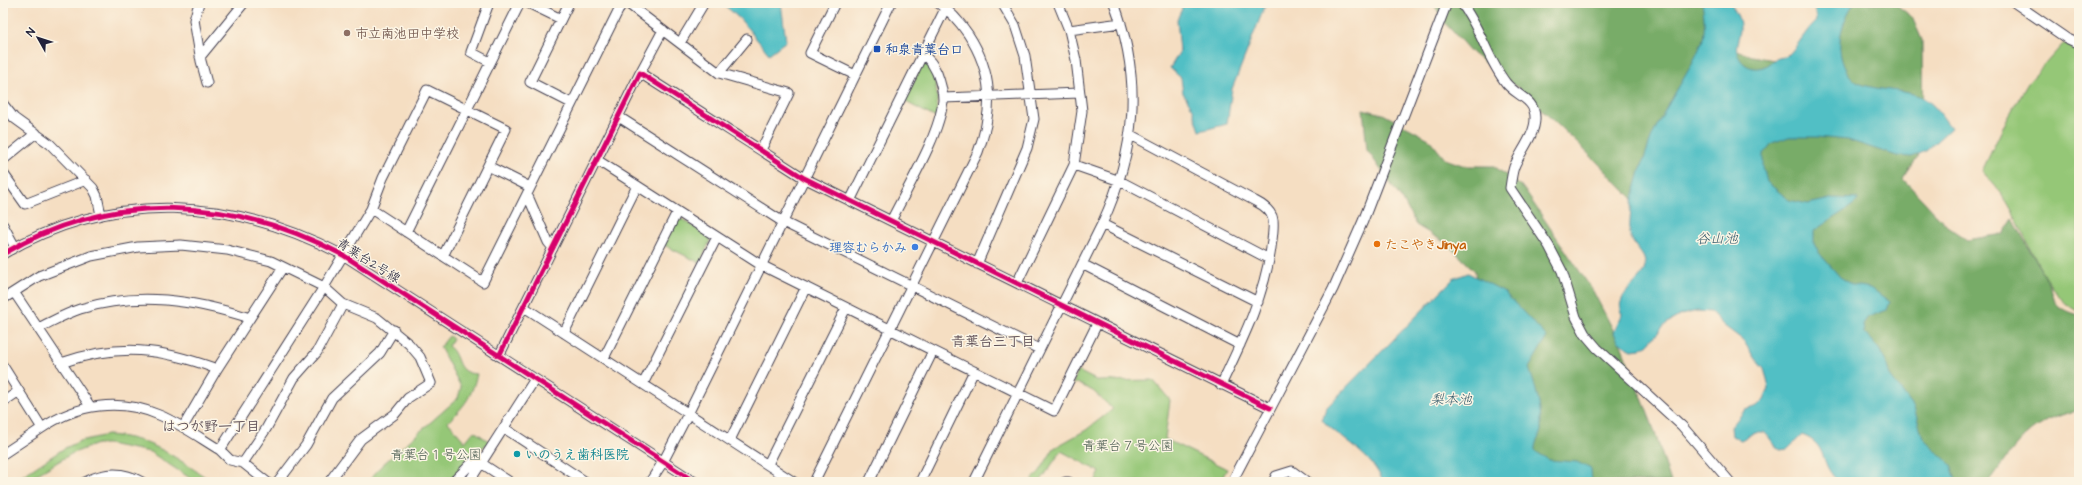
<svg xmlns="http://www.w3.org/2000/svg" width="2082" height="485" viewBox="0 0 2082 485" font-family="'Architects Daughter','Klee One',sans-serif">
<style>
.green{fill:#95c777;stroke:#5c7459}
.forest{fill:#78ac68;stroke:#4d6752}
.water{fill:#51bfc5;stroke:#3a7080}
.lines{fill:none;stroke-linecap:round;stroke-linejoin:round}
.minor-casing{stroke:#423e4f;stroke-width:11}
.minor{stroke:#fff;stroke-width:9}
.cycleway-casing{stroke:#fcf5e5;stroke-width:8}
.cycleway{stroke:#d6006c;stroke-width:5}
.education-dot{fill:#8d6e63;stroke:#fcf5e5;stroke-width:1.5}
.transit-dot{fill:#1a4fb4;stroke:#fcf5e5;stroke-width:1.5}
.food-dot{fill:#e8710a;stroke:#fcf5e5;stroke-width:1.5}
.shop-dot{fill:#3f7fe0;stroke:#fcf5e5;stroke-width:1.5}
.culture-dot{fill:#0f9aa8;stroke:#fcf5e5;stroke-width:1.5}
.labels{text-anchor:middle;stroke-width:3;stroke-linejoin:round;paint-order:stroke}
.education-label{font-size:13px;font-weight:bold;fill:#785e54;stroke:#fcf5e5;text-anchor:start}
.transit-label{font-size:13px;font-weight:bold;fill:#164399;stroke:#fcf5e5;text-anchor:start}
.food-label{font-size:13px;font-weight:bold;fill:#c56008;stroke:#fcf5e5;text-anchor:start}
.shop-label{font-size:13px;font-weight:bold;fill:#366cbe;stroke:#fcf5e5;text-anchor:end}
.street-label{font-size:13px;fill:#22223b;stroke:#fcf5e5}
.park-label{font-size:13px;fill:#4a5c50;stroke:#fcf5e5}
.culture-label{font-size:13px;font-weight:bold;fill:#0d838f;stroke:#fcf5e5;text-anchor:start}
.water-label{font-size:14px;font-style:italic;fill:#32596b;stroke:#fcf5e5}
.neighbourhood-label{font-size:14px;font-weight:bold;fill:#605158;stroke:#fcf5e5}
</style>
<rect width="100%" height="100%" fill="#fcf5e5"/>
<filter id="ink" filterUnits="userSpaceOnUse"><feTurbulence type="fractalNoise" baseFrequency=".025" numOctaves="2"/><feDisplacementMap in="SourceGraphic" scale="8" xChannelSelector="R" yChannelSelector="G"/><feConvolveMatrix kernelMatrix="1 2 1 2 8 2 1 2 1" color-interpolation-filters="sRGB"/></filter>
<filter id="wash" filterUnits="userSpaceOnUse"><feTurbulence type="fractalNoise" baseFrequency=".012" numOctaves="4" result="noise"/><feDisplacementMap in="SourceGraphic" scale="16" xChannelSelector="R" yChannelSelector="G"/><feGaussianBlur stdDeviation="0.9" result="paint"/><feColorMatrix in="noise" values="0 0 0 0 0 0 0 0 0 0 0 0 0 0 0 0 0 1.4 0 .05"/><feComposite in="paint" operator="in"/></filter>
<g filter="url(#wash)">
<rect width="100%" height="100%" fill="#f5dec2"/>
<path class="green" d="M2063,44L2079,50V312C2044,296 2027,234 2007,202C2000,191 1991,181 1982,171L2008,117L2028,83Z
M922,64L928,65C937,82 939,99 936,118L904,101Z
M682,219L709,236L710,241L700,263L664,245L676,222Z
M449,336L453,339L448,346C462,356 453,373 477,374C471,398 466,404 448,422L465,442L474,431L490,442L471,456L450,482H368L381,466L458,398L461,387L440,347Z
M1078,371L1098,381L1153,380L1170,400L1165,439L1227,469L1220,482H1095L1100,472L1061,451L1040,482H1030L1040,471L1054,448L1086,430L1113,409L1093,391L1077,383L1072,385Z
M107,435C152,437 177,459 213,482H196L150,452L108,444H97L71,454L36,475L28,482H13L63,449L80,441Z"/>
<path class="forest" d="M1433,3H1718L1721,44L1752,56L1785,62L1844,3H1894L1912,17L1922,40L1923,137L1918,157L1903,179L1948,227L1967,240L2003,234L2013,219L2050,287C2053,305 2062,311 2079,315V409C2062,415 2045,420 2031,431C2014,444 2002,465 1989,482H1871L1665,232L1596,161L1521,90L1472,53L1445,23Z
M1363,109L1383,114L1429,139L1445,159L1465,166H1494L1523,188L1593,291L1622,347L1652,424L1671,482H1549L1510,438L1478,299L1475,271L1446,243L1416,225L1405,204L1367,150Z"/>
<path class="water" d="M722,3H781L786,41L769,54L740,19Z
M1181,3H1266L1232,89L1227,124L1200,131L1193,109L1183,93L1181,78L1170,68L1180,51L1177,19L1182,9Z
M1702,3H1731C1735,12 1741,19 1740,29C1740,37 1735,43 1737,52C1740,64 1751,71 1763,67C1767,66 1771,61 1775,59C1779,57 1784,58 1787,56C1799,45 1805,31 1816,21L1814,4L1854,3C1841,23 1834,48 1846,70C1850,76 1854,82 1861,84C1879,91 1901,89 1919,96C1933,101 1942,116 1951,128L1926,151L1912,157L1897,156L1848,140L1816,137H1789L1772,143L1763,154V166L1767,182L1789,200L1808,204L1834,198L1859,199C1856,205 1823,224 1814,231V244L1820,254L1840,277L1853,285L1871,288L1890,302L1887,310L1868,317L1863,324L1864,333L1879,349L1886,362L1890,376L1914,408L1923,438L1951,465L1957,482H1840C1818,466 1830,445 1802,435L1788,449L1780,450C1773,445 1771,438 1764,432H1755L1741,440L1732,436L1731,427L1745,410L1757,406L1764,399L1769,389L1767,379L1764,369L1755,359L1743,340L1723,325L1711,312L1697,311L1681,315L1667,323L1647,345L1640,349L1632,350L1623,345L1618,341L1614,333C1615,327 1621,320 1622,314C1622,310 1619,306 1621,302C1625,287 1644,280 1645,265C1646,253 1632,248 1630,233C1628,208 1638,177 1646,153C1658,113 1687,80 1702,42C1706,30 1704,15 1702,3Z
M1468,273L1503,291L1547,337L1529,368C1536,388 1542,409 1541,430C1540,438 1534,442 1535,451L1549,460L1577,462L1591,469L1592,482H1383C1372,454 1343,441 1322,420L1326,408L1453,279Z"/>
</g>
<g filter="url(#ink)">
<g class="lines">
<g class="minor-casing">
<path id="minor" d="M199,3L194,20L201,61L207,83
M489,3L471,52L490,62
M528,3L561,19
M569,3L530,82L571,103
M627,3L719,73L789,93L761,150
M835,3L810,53L855,75
M1461,3C1480,26 1487,59 1506,83C1516,96 1536,99 1535,119C1535,135 1520,152 1514,167C1512,173 1511,181 1510,188L1549,246L1562,271L1576,317L1585,334L1597,348L1682,426L1730,482
M2015,3L2066,38L2079,44
M1069,30L1121,23
M680,43L704,3
M200,57L244,3
M640,73L663,30
M719,73L747,39
M943,98L1080,93
M3,104L14,118L50,144L93,188L97,196L101,215
M619,117L783,222L1039,349
M1131,135L1255,201C1263,205 1272,211 1273,220C1274,229 1272,239 1271,248C1264,297 1242,341 1221,385
M3,160L36,133
M597,160L761,265L1054,411L1097,324
M1074,165L1120,181L1269,259
M488,166L530,187
M3,173L25,204L86,180
M850,201L948,3
M371,209L483,282L527,194
M891,221C907,188 940,135 943,100C943,91 940,81 937,73C933,65 930,59 922,55
M1102,224L1258,302
M3,225L15,247
M406,232L520,3
M553,248L548,242L527,194L622,3
M3,254C113,189 233,197 343,255L695,482
M977,264L1027,148L1034,119L1025,56L1015,25L1002,3
M1082,264L1240,345
M1017,283L1074,165L1082,111L1076,60L1069,30L1058,3
M14,292L90,406
M3,299L39,276L91,256L138,247L181,245L227,250L271,261L324,287L220,450C200,438 181,424 159,415C120,398 77,404 42,428
M524,307L794,482
M38,328C51,322 65,314 80,309C139,291 193,300 250,318
M564,333L637,186
M499,356L640,73L804,178L1270,408
M604,358L677,212
M61,363C120,343 160,348 217,369
M3,366L42,428L3,454
M643,384L717,237
M3,402L19,391
M183,427L217,369L283,267
M504,428L586,482
M730,440L806,287
M220,450L230,460L243,463L267,482
M243,463L266,429L294,378L317,352L343,304
M768,464L846,308
M85,482C104,472 123,471 142,482
M278,482L306,445L332,398L380,353L394,330
M329,482L361,439L395,414L408,398L431,383L420,357L409,344L377,318L343,304L324,287L371,209L383,178L427,90L506,129L443,256
M453,482L474,461L481,463L510,482
M469,482L535,379
M650,482L663,462L688,414L891,3
M814,482L978,152C994,110 993,72 968,34C960,22 950,11 938,3
M869,482L933,351
M920,482L974,371
M974,482L1102,224C1136,150 1143,80 1114,3
M1065,482H1069
M1232,482L1333,289L1363,221L1447,3
M1273,482L1276,476L1292,471L1307,482"/>
</g>
<use href="#minor" class="minor"/>
<g class="cycleway-casing">
<path id="cycleway" d="M3,254C113,189 233,197 343,255L695,482
M499,356L640,73L804,178L1270,408"/>
</g>
<use href="#cycleway" class="cycleway"/>
</g>
</g>
<circle class="education-dot" cx="347" cy="33" r="4"/>
<rect class="transit-dot" x="873" y="45" width="8" height="8" rx="2"/>
<circle class="food-dot" cx="1377" cy="244" r="4"/>
<circle class="shop-dot" cx="915" cy="247" r="4"/>
<circle class="culture-dot" cx="517" cy="454" r="4"/>
<g class="labels">
<g class="education-label">
<text x="355" y="38">市立南池田中学校</text>
</g>
<g class="transit-label">
<text x="885" y="54">和泉青葉台口</text>
</g>
<g class="food-label">
<text x="1385" y="249">たこやきJinya</text>
</g>
<g class="shop-label">
<text x="907" y="252">理容むらかみ</text>
</g>
<g class="street-label">
<text transform="translate(369 260) rotate(32)" y="5">青葉台2号線</text>
</g>
<g class="park-label">
<text x="1128" y="450">青葉台７号公園</text>
<text x="436" y="459">青葉台１号公園</text>
</g>
<g class="culture-label">
<text x="525" y="459">いのうえ歯科医院</text>
</g>
<g class="water-label">
<text x="1717" y="243">谷山池</text>
<text x="1451" y="404">梨本池</text>
</g>
<g class="neighbourhood-label">
<text x="993" y="346">青葉台三丁目</text>
<text x="211" y="431">はつが野一丁目</text>
</g>
</g>
<rect width="2082" height="485" fill="none" stroke="#fcf5e5" stroke-width="16"/>
<g transform="translate(38 38) rotate(309)" stroke="#fcf5e5" stroke-width="3" paint-order="stroke">
<path d="M0-3L7 15L0 10L-7 15Z" fill="#22223b"/>
<text y="-6" font-size="11" font-weight="bold" text-anchor="middle" fill="#22223b">N</text>
</g>
</svg>
